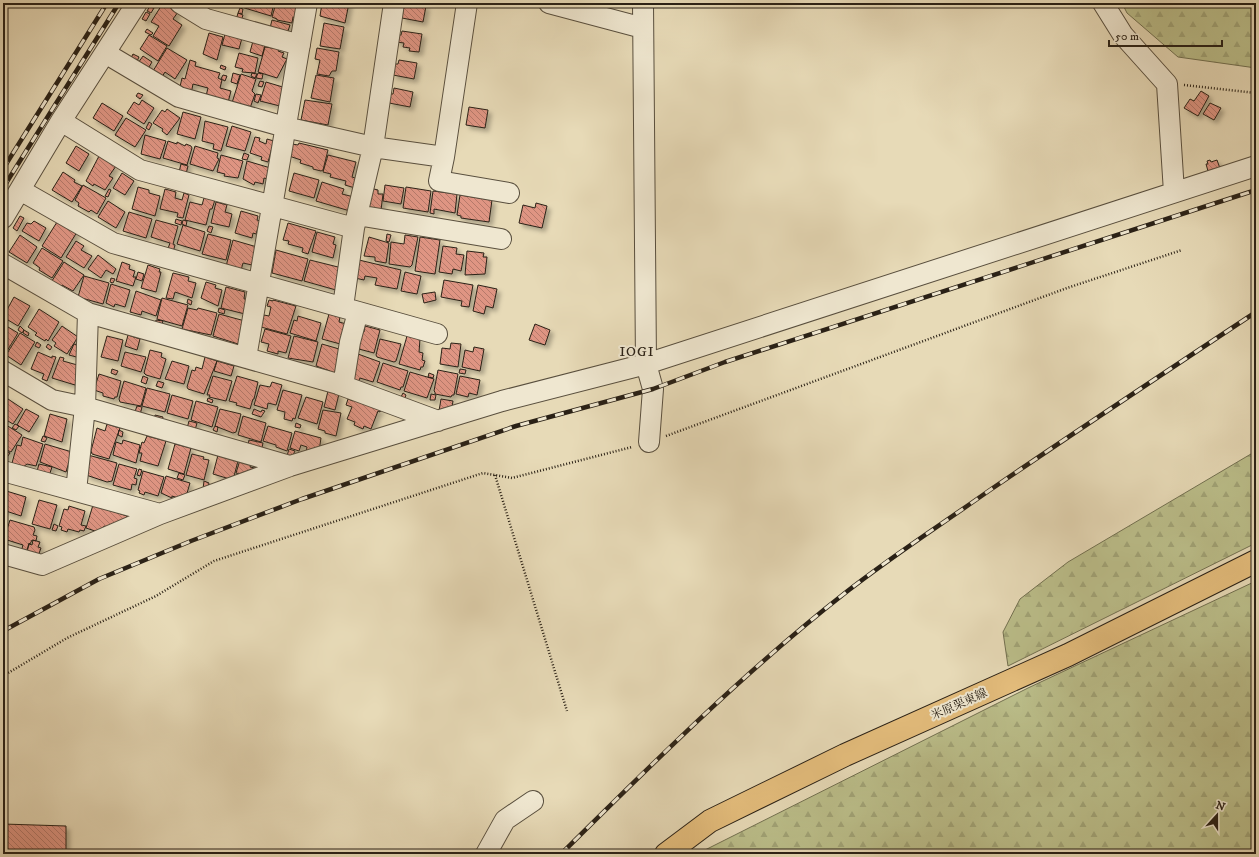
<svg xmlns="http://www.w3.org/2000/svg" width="1259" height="857" viewBox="0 0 1259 857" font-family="'IM FELL DW Pica','Noto Serif JP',serif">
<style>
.forest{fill:url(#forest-firs);stroke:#727050}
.building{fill:url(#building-back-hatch);stroke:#2a2116;filter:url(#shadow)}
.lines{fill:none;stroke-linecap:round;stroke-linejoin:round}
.minor-casing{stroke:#594f3e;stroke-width:22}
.major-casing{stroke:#2a2116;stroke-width:24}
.path{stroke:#2a2116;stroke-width:2.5;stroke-dasharray:1 2;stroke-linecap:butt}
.minor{stroke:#efe7d0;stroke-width:20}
.major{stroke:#e4bd7c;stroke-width:22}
.rail-casing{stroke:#2a2116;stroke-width:4.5}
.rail{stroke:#efe7d0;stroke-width:3;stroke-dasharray:9;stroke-linecap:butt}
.labels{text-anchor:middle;stroke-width:4;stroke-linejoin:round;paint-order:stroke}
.street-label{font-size:12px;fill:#2a2116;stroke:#efe7d0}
.quarter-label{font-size:14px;letter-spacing:1px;fill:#2a2116;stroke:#efe7d0}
</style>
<defs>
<pattern id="forest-firs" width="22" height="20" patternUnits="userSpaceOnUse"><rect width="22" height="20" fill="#bbbe8a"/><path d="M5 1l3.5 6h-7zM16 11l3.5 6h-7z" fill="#a1a376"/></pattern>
<pattern id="building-back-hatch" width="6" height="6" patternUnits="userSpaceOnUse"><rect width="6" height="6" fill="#df9583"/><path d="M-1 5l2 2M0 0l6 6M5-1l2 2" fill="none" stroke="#b5796a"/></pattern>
<filter id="shadow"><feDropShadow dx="3.5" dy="3.5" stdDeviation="2" flood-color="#0004"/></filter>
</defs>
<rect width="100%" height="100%" fill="#e7dab7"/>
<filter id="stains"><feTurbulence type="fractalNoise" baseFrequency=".005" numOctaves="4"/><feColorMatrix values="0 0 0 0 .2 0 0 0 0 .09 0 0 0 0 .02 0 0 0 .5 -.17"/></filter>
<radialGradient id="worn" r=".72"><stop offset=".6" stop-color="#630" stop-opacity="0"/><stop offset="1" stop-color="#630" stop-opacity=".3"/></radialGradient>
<path class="forest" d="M1122,3H1256V68L1178,57L1127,13Z
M1256,451V543L1008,666L1003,632L1020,599L1068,562Z
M1256,581V854H697L1028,688Z"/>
<path class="building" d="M163,3L178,12L173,19L182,25L169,46L153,36L159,26L151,22Z
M239,3H274L271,16L238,6Z
M276,3H300L296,18L293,17L292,23L277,20V19L272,17Z
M322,3H349L345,23L320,16Z
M404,3L426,6L423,22L402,18Z
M150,6L154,8L151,13L147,11Z
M240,8L243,9L242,14L238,13Z
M146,12L150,14L146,21L142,19Z
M238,13L243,15L241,21L236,20Z
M272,20L290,25L286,37L269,32Z
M324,23L344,27L340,49L320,46Z
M147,29L153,33L151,35L145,32Z
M402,31L422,34L419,52L409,51L410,48L403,47L404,43L396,42L398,35H401Z
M209,33L223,37L217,60L203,54Z
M225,34L242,38L239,49L222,45Z
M149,35L167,46L158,61L140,49Z
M253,41L265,45L262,56L250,52Z
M265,47L279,49L278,51L284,53L282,57L287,59L277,78L258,72Z
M167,48L187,60L175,79L165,72L162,77L153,71Z
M317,48L339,52L336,71H332L329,76L317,74L320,60L315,59Z
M239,53L258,58L255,73L242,72L243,69L235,67Z
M133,54L139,57L136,63L130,60Z
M143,56L152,62L146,72L136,66Z
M190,60L196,62L195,66L220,73L218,78L222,80L220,88L231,91L227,106L205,100L208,88L193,84L191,94L179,91L182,78L185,79Z
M399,60L417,63L414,79L393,75L395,64H398Z
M221,65L226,67L225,70L220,68Z
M233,73L240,75L237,84L231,82Z
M252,73L257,74L255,78L251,76Z
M258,73L263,74L262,79L256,78Z
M241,74L256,79L252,91L255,94L249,111L231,106Z
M223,75L227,76L225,81L221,79Z
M316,75L334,78L330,102L311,98Z
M260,81L264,82L262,87L258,86Z
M266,82L286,88L280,106L260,101Z
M394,88L413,92L410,107L389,103L390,94H393Z
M1201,91L1209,96L1198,116L1184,108L1190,99L1194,101Z
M138,93L143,95L140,99L136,96Z
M256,94L261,95L258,103L254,101Z
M142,100L154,108L144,124L127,113L134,102L139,105Z
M305,100L332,104L328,125L301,120Z
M102,103L123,116L114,131L93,118Z
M1210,103L1221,108L1214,120L1203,114Z
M469,107L488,110L485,128L466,125Z
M167,109L180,118L167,135L162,131L163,129L153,123L162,110L165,112Z
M183,112L201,117L195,139L177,134Z
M126,118L146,130L135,147L115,135Z
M205,121L228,127L221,151L213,149L214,144L202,141Z
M149,122L152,124L149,130L146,128Z
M232,126L251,132L245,151L226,146Z
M145,135L166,141L160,159L141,154Z
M255,137L260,138L259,141L266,144L267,139L274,141L268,162L261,160L262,157L250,153Z
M168,141L177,144V142L185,146L186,144L191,146L192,148L187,165L163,158Z
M299,143L328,150L323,170L321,171L313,169V167L300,163L301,160L289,156L292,144L298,145Z
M76,146L89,154L79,171L66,163Z
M195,146L218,153L217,158L219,159L213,171L190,164Z
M244,153L249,155L247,160L242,159Z
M221,155L243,161L238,178L224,176L225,174L217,172Z
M328,155L356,162L352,177L358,179L355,188L345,185L346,181L330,177L331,174L323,172Z
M99,156L116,166L109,176L113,178L105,190L94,184L93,186L86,181Z
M1210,160L1211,162L1217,160L1222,174L1210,178L1206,164H1208L1207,161Z
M247,161L274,169L271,180L264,178L263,184L255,182L254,185L243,179Z
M181,164L188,166L185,178L178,176Z
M63,172L75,180L74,182L82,186L72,202L52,190Z
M122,173L134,181L125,195L113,188Z
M294,173L319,180L314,198L289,191Z
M322,182L344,189L342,194L354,197L350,211L316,201Z
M83,185L106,198L97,214L91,210L89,212L78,206L79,203L75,200Z
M385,185L404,188L401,204L383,201Z
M138,187L149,190V193L160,196L155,216L132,209Z
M406,187L431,191L428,212L403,208Z
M370,188L378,190V194H383L381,210L367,207Z
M109,189L111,190L108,197L105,196Z
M165,189L176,192L175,198L182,200L184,193L189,195L183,218L177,217L178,213L160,209Z
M433,191L457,194L455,213L434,209V214L430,213Z
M460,195L492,200L489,222L461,218V216L457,215Z
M204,198L215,200L212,209H210L206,225L185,220L190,202L202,205Z
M108,201L125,212L116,228L98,217Z
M216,202L227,205L225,212L232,214L229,227L211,223Z
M536,203L547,206L542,228L519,223L523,205L535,208Z
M241,211L258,216L257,220L260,221L256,234L253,233L252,238L235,233Z
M129,212L152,219L146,238L123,231Z
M20,216L24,218L17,231L13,228Z
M176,219L182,221L181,225L175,223Z
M156,220L178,226L173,244L175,245L172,256L166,254L170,243L151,237Z
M183,220L187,221L186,226L182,224Z
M34,221L46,228L39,241L22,231L27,223L31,224Z
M57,222L70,230L71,229L77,232L61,258L42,246Z
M288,223L316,231L308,254L302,252L303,248L288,244L289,241L283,240Z
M183,225L205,232L200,251L177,244Z
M209,226L213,227L211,233L207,231Z
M317,232L335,237L333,244L336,245L333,258L312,252Z
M208,234L231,240L226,260L202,254Z
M387,234L391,235L389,242L386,241Z
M20,235L37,247L27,263L9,252Z
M405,235L418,237L412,265L410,267L389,264L391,242L404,244Z
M369,237L389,243L386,263L375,261V257L364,256Z
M420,237L440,240L435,274L415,271Z
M233,240L257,247L252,265L243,263L240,274L225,270Z
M76,241L84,246L81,250L92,256L84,268L66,257Z
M443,246L457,248L456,254L464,255L461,271L453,269L452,274L439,272Z
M42,248L63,261L52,278L39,270L40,268L33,263Z
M276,250L308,259L302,281L272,273Z
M467,251L484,253L483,257H487L485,274L465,275Z
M98,255L116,269L113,274L106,270L101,278L88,269Z
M310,260L342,268L336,290L304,281Z
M359,260L401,270L397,289L375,285L377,278L365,276L364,280L355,278Z
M64,262L84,275L73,291L62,285L57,293L48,287Z
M122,262L130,265L129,269L135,271L133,277H136L133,286L116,281Z
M148,265L160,269L159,272H161L156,292L141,288Z
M138,272L144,274L142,281L136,279Z
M405,272L421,276L417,294L401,291Z
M173,273L189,277L188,281L196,283L192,298L175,292L173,299L166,298Z
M84,276L109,283L103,304L78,297Z
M111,278L115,279L113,283L110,282Z
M444,280L473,285L469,307L461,306L462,301L441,297Z
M206,282L216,285L215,288L222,290L218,306L201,298Z
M111,284L130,290L125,307L115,304L114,307L106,303Z
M478,285L497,289L493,308L486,306L484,314L473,311Z
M226,287L245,292L244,299H249L245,314L221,308Z
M136,291L161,300L156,316L142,311L141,315L130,312Z
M435,292L436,300L424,303L422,294Z
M14,297L30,306L18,326L3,317Z
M162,298L188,305L182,326L157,319Z
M188,299L192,301L191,305L187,303Z
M269,300L273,301V300L296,306L287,334L261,327L264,315L269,316L271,307L267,306Z
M188,308L197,310L198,308L217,313L211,335L182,329Z
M219,308L225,310L224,314L218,312Z
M39,309L59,322L48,341L46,339L45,341L35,335L37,333L28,327Z
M219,314L245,321L238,344L213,336Z
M329,314L340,317L339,322L350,325L344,345L322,339Z
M298,316L321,323L316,341L290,333L294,320L297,321Z
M156,320L163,321L160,330L154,328Z
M3,324L18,333L7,351L3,348Z
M535,324L550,330L545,345L529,340Z
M20,326L24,330L22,333L18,330Z
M62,326L78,337L67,354L54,346L56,343L52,340Z
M365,326L380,330L374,353L355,348L360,331L364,332Z
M265,329L291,336L286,353L278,351V354L267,351L269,344L261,342Z
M24,330L29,333L28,336L23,333Z
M20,333L35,342L21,365L6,355Z
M128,335L140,339L137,350L125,346Z
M107,336L123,340L118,361L101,357Z
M294,336L318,342L313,362L288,358Z
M407,336L420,339L419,352L423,353L422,360L425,361L423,367H421L420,370L399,364Z
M380,339L401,344L396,361L394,362L377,357L376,355Z
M37,342L41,345L39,348L35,346Z
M451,343L461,344L458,367L440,364L442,348L450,349Z
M48,344L52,347L50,350L46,347Z
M74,344L82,346L80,358L69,355Z
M322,344L346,351L340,380L329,377L330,371L316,366Z
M474,347L484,349L480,371L462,367L465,350L473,352Z
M150,350L162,353L161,357L166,359L160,379L146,375L144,373Z
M38,352L52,358V356L56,357L47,381L42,379L44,374L31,369Z
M125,352L146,357L141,372L121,366Z
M358,354L380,362L373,382L360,378L357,385L348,372Z
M60,357L64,358L63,361L81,366L75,385L52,378Z
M205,357L217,361L204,394L188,389L187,387L192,370L195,371L196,367L202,369Z
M172,361L189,366L184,384L165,379Z
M217,361L234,366L231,376L214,371Z
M383,363L408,371L403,387H401L400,390L377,382Z
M112,369L118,371L116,375L111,373Z
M460,369L466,370L465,374L459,373Z
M438,370L458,374L454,395H452L451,397L435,394V392L434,391Z
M410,372L434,379L427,398L404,391Z
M429,373L434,375L433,378L428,377Z
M99,374L121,381L117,397H115L114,399L103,396V393L94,390Z
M143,376L148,378L146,384L141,382Z
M213,376L232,381L226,401L209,397L210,395H207Z
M237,376L258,382L254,399H253L250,409L236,405L237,403L229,401Z
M460,376L480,380L477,395L469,393L468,397L456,394Z
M124,381L146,388L141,406L120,402L119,399Z
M158,381L164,383L162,388L156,386Z
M272,382L282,385L276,405L268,403L267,409L254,405L260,385L270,387Z
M147,388L170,394L165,412L142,406Z
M283,390L302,395L295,419L293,418L292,421L284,419L285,412L277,410Z
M328,391L339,394L335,410L324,407Z
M403,393L406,395L403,403L399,401Z
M431,394L436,395L435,400H430Z
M172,395L193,401L188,419L167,413Z
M5,397L23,409L13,424L3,418L5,411L3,409V401Z
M306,397L323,402L317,424L298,418Z
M208,398L213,400L212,403L207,401Z
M348,399L353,401L354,400L381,410L380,412L378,411L371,429L364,426L363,429L354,425L355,422L347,419L352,407L346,405Z
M441,399L453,401L451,413L439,411Z
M196,401L218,407L212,427L191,420Z
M137,406L142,407L139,419L133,417Z
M26,409L39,416L29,432L17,425Z
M220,409L241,414L236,432L233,433L215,426Z
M254,409L261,412L262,410L265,411L261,417L252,414Z
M323,410L341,413L336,436L325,433V431L318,429Z
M50,414L67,419L62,442L44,436Z
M155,415L163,417L162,421L154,419Z
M243,416L266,423L261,442L238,435Z
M189,421L197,423L194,434L186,432Z
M3,423L22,435L11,452L3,448Z
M296,423L301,425L300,428L295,427Z
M15,424L19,426L16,430L12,428Z
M107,424L120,428L109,459L92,454L91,451L97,428L105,431Z
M215,426L218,427L217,432L213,430Z
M268,426L292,433L287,451L276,447V445L263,441Z
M119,430L123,432L122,437L118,435Z
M295,431L321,438L319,451L306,452L307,447L301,445L299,451L290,448Z
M43,436L47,438L45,442L41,441Z
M147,436L166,441L158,466L140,461L142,453H139L142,442L144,443Z
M23,437L43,444L36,466L27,464L23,467L12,463L17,445L21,446Z
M123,440L140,445L136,463L113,455L116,442L122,444Z
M249,440L263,443L261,452L247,449Z
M45,444L72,452L66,472L40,462Z
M175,444L191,448L184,474L168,469Z
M3,449L10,453L3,463Z
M289,449L295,451L292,457L287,456Z
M192,454L204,457L203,459L209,460L204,480L186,475Z
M88,455L117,463L112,481L107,482L86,475L90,460L87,459Z
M218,455L238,461L233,480L213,474Z
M240,460L251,464L250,467L255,468L253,475L247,476L236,473Z
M39,464L52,467L48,479L36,475Z
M119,464L137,469L134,478L137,479L136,485L132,484L131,490L113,485Z
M139,469L142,470L140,476L137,475Z
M143,471L164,477L158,496L145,492L144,495L139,493L140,491L138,490Z
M179,473L185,475L183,480L177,478Z
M166,476L190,483L185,500L172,496V498L161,493Z
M204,481L209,483L207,490L203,489Z
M3,490L26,497L21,516L3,510Z
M39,500L57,505L50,529L32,524Z
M93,505L127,516L123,527L113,529L104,526L102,531L98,532L86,528Z
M69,506L85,511L81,525L86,526L84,531L80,530L79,532L68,529L67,532L61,530L62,527L59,526L64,509L68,510Z
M10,520L34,527L35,530L33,535L37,536L36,541L32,540L30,544L29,543L26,554L21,552L23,545L4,539Z
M54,524L58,526L56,531L52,530Z
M33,540L40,542L38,547L41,548L37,559L26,556L29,544L32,545Z
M3,824L66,826V854H3Z"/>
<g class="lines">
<g class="minor-casing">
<path id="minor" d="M180,3L206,19L300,45
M549,3L643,28
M643,3L646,364L653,389L649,442
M1103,3L1123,35L1167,84L1174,192
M105,53L179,97L285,127L373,147L444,157L467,3
M61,121L140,170L354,228
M444,157L439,181L509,193
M20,190L113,243L437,334
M357,215L501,239
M3,218L61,121L137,3
M3,264L88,313L338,384L438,421
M343,307L354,228L373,147L394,3
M246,358L307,3
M3,371L52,400L85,407L290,466
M343,386L350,342L358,312
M3,471L160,514
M76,491L85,407L88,313
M3,554L42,565L160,514L290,466L502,401L646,364L1256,166
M486,854L505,820L533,801"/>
</g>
<g class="major-casing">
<path id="major" d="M666,854L710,821L845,755L1068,655L1256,561"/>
</g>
<path class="path" d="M1184,85L1256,93
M666,436L1067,288L1182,250
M495,475L567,711
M3,676L67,638L156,596L214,561L483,473L512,478L632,447"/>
<use href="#minor" class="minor"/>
<use href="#major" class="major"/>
<g class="rail-casing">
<path id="rail" d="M3,169L107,3
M3,188L119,3
M3,631L99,579L191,541L302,499L516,426L653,389L725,362L1256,190
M561,854C652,764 744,672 845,593C892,556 942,524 990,490C1078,430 1167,371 1256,312"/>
</g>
<use href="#rail" class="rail"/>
</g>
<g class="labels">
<g class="street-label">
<text transform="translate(959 704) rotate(-24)" y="4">米原栗東線</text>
</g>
<g class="quarter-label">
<text x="637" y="356">IOGI</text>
</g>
</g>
<rect width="1259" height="857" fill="none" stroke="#e7dab7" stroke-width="16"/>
<rect x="4" y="4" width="1251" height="849" fill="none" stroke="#2a2116" stroke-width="2"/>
<rect x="8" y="8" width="1243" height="841" fill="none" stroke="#2a2116"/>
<g transform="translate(1217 815) rotate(21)" stroke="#efe7d0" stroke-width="3" paint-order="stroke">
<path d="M0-3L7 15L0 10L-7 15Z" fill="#2a2116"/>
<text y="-6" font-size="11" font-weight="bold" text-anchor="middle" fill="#2a2116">N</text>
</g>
<path d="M1109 40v6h113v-6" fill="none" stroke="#2a2116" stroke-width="2"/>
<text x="1115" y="40" font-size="12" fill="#2a2116" stroke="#efe7d0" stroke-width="3" paint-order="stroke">50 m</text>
<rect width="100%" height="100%" filter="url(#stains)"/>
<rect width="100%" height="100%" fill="url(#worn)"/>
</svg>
